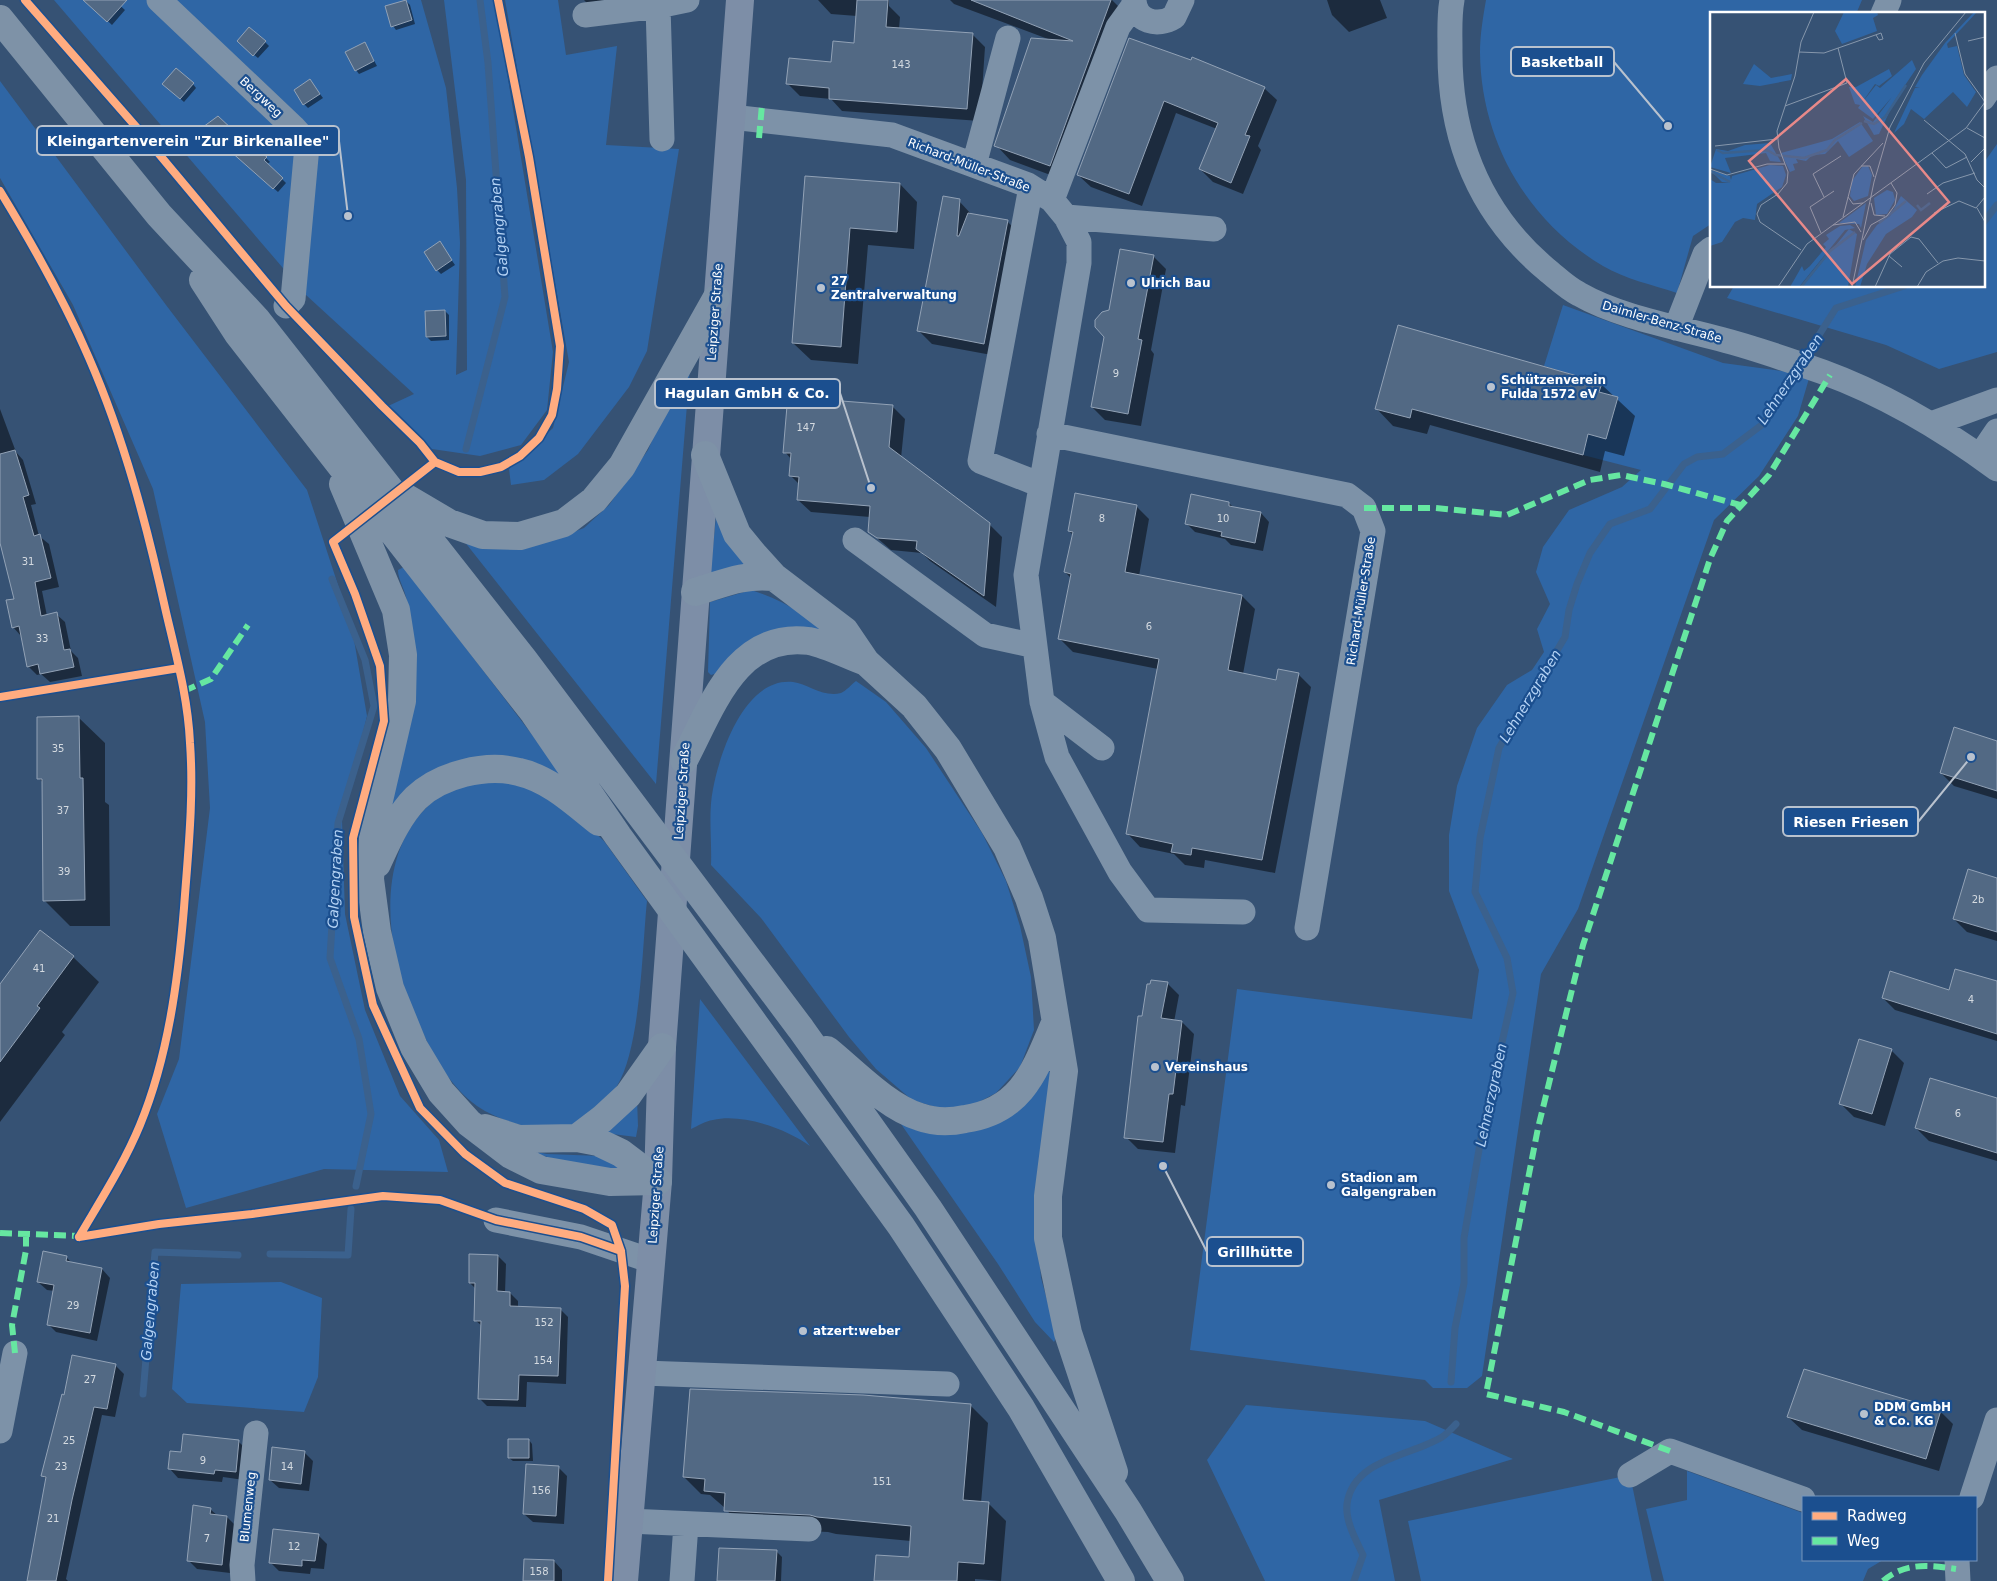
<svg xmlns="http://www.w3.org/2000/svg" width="1997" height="1581" viewBox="0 0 1997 1581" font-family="'DejaVu Sans',sans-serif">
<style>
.green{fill:#2f66a5}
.shadow{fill:#0007}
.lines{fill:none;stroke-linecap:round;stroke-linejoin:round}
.stream{stroke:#3b618d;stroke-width:7}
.building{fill:#526984;stroke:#92a2b6}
.minor{stroke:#7d92a8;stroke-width:25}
.major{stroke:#7d8ea7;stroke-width:28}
.highway{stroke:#7e92a7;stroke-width:28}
.quiet{stroke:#66e7a1;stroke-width:6;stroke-dasharray:12 6;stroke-linecap:butt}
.cycleway-casing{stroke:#1b4f8f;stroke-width:11}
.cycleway{stroke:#ffac80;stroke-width:8}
.poi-dot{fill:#b9c2ce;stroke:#1b4f8f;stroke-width:2}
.labels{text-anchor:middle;stroke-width:4.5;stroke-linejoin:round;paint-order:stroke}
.number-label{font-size:10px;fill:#d4dae0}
.street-label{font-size:12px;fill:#fff;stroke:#1b4f8f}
.poi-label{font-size:12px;font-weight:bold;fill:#fff;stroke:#1b4f8f;text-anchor:start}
.water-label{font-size:14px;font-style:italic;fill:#b5d3f5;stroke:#1b4f8f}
.inset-river{fill:none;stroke:#3b618d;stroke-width:2.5}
.inset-road{fill:none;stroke:#8697ac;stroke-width:1}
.view{fill:#e88989;fill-opacity:0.15;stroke:#e88989;stroke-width:2.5}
.inset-edge{fill:none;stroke:#fff;stroke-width:2.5}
.leader{fill:none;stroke:#b9c2ce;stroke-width:2}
.callout-dot{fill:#b9c2ce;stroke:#1b4f8f;stroke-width:2}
.callout{fill:#1b4f8f;stroke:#b9c2ce;stroke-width:2}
.callout-label{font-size:14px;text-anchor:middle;font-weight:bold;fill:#fff}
</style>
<rect width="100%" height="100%" fill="#365274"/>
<path class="green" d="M54,0H421L446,88L457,188L460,243L456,375L467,370L466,180L444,0H495L553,352L547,410L521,445L480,456L432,449L386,407L414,394L306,295Z
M505,0H558L566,55L617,46L606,145L679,149L647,351L629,387L578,454L544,480L511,485L509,469L553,428L569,362Z
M1486,0H1862L1856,14H1711V224L1693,236L1677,293C1653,285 1625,279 1603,266C1527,221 1481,141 1480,53C1480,35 1483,17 1486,0Z
M0,81L166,305L307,490L352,628L367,716L342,820L345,914L365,1010L400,1096L439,1140L448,1172L324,1169L186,1208L157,1114L179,1059L210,808L205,722L153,489L73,305L0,178Z
M1997,144V352L1939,369L1886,345L1727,298L1734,286H1983V164Z
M1563,305L1723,363L1810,375L1798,416L1759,476L1714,520L1578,909L1541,974L1482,1376L1467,1388H1433L1425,1380L1190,1350L1237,989L1472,1019L1479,970L1449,891V835L1457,786L1477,728L1507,685L1532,670L1544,652L1537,629L1550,604L1536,572L1543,547L1569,510L1622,487L1641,470L1583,455L1588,434L1606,439L1618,398L1599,392L1601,383L1544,366Z
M683,368H690L656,784L464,541H550L584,528L609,505L648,450Z
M716,517L749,564L710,576Z
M404,567L559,770L560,776L502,761L387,826L416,661C414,639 411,618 406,597C404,588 398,579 398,570Z
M751,590C784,600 808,617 836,637L711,675L708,672L710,602Z
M856,681L886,702L926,748L982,833L1006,881L1020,926L1031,977L1034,1030L1020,1067L996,1093L973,1105L942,1109L912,1100L876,1069L849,1037L761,918L711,865C712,841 708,813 713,789C720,752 745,677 793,682C808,684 824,698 841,693C846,691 852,684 856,681Z
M468,782L524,783L578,817L604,841L647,901C642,949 641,1047 617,1086C609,1100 598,1108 585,1117C563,1132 551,1133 525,1126C508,1122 492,1116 477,1106C451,1087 435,1059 422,1031C417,1019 410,1008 406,996C386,937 378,856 426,808C437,796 454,789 468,782Z
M700,999L810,1146C787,1129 742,1113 713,1120C705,1121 698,1126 691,1129Z
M1049,1069L1052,1081L1038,1242L1041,1278L1057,1336L1054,1342L1035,1322L998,1264L901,1124L1022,1106L1039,1088Z
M637,1099L638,1126L636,1137L604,1133Z
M511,1147L547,1154L601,1156L623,1165L616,1176Z
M281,1282L322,1298L318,1377L304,1412L187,1403L172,1389L181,1284Z
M1246,1405L1425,1421L1513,1459L1379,1500L1395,1581H1265L1207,1460Z
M1687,1471L1803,1513V1560H1883L1868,1569L1863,1581H1664L1646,1509L1687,1500Z
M1630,1475L1652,1581H1421L1408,1521Z"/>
<path class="shadow" d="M101,0H114L125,10L112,25L94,8Z
M584,0H606L587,3Z
M818,0H889V6L900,17L899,29L973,35L985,47L980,121L842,111L831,99L800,96L788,84L832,64L855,44L857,16L831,14Z
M950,0H1112L1126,14L1064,180L1010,160L996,145L1048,39L954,4Z
M1327,0H1380L1387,18L1349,32L1332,15Z
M406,1L410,5L415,24L396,30L393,26Z
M1130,39L1264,88L1277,100L1258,146L1261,150L1243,194L1213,182L1200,169L1217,129L1176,113L1142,206L1091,187L1078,175Z
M265,42L269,46L258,58L242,45Z
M365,44L377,66L359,74L356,70Z
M310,81L323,98L308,108L304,104Z
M193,84L196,88L184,102L168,88Z
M209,131L249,147L266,158L270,162L267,164L286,183L278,192Z
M806,177L900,184L917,202L914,249L868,245L858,364L811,360L793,343Z
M959,201L972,215L1007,221L1020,235L997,356L932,344L919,331Z
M440,243L455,265L441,274L437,270Z
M1153,256L1166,269L1151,350L1154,354L1141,426L1105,420L1092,407Z
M445,311L449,315V340L431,341L427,337Z
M1601,384L1635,416L1624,456L1605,451L1600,472L1430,425L1427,434L1393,426L1376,408Z
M828,399L832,402L892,406L905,419L901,458L989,524L1002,537L996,607L930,561L922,553L891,550L869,531L870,517L811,512L798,500L800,485L790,475L791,459L785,452Z
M0,409L16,452L23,460L36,504L31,505L39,536L49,544L59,587L42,591L47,616L56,614L65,622L71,651L78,658L82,676L50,682L41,674L37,675L28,666L21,636L13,627L15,600L0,538Z
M1229,503L1234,508L1261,513L1269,522L1263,551L1231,545L1225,539L1195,532L1187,524Z
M1136,506L1149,519L1139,576L1242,596L1255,609L1243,674L1277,681L1298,674L1311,687L1275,873L1205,860L1204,868L1185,865L1174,854L1140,847L1127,833L1158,669L1073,652L1060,639L1071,578L1065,572L1073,535L1069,531Z
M79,718L105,743V802L109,805L110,926H70L44,900L43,783L39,778Z
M1997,742V799L1954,786L1941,773Z
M1997,880V941L1967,932L1954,919Z
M73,957L99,982L62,1032L65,1035L0,1122V993Z
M1167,983L1179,995L1174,1022H1182L1194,1034L1185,1106L1181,1105L1175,1153L1138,1149L1126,1137L1143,1017Z
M1997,983V1041L1895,1010L1883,998L1949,991Z
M1891,1050L1904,1063L1885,1126L1854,1117L1841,1104Z
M1997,1100V1161L1929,1141L1916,1128Z
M498,1256L506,1264L505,1293H510L518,1301V1308L560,1309L568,1317L566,1384L527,1382L526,1407L487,1406L479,1398L482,1326L475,1320L476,1289L470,1283Z
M66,1257L73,1264L102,1269L110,1278L97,1341L56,1332L48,1324L55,1291L47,1290L38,1282Z
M115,1365L124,1374L115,1417L102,1415L66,1579L68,1581H27L47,1480L42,1475Z
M970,1405L988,1423L981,1503H988L1006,1521L1001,1581L975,1579V1581H876L910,1558L911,1541L836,1534L828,1532L742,1528L725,1508L710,1495L701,1494L684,1477Z
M1940,1411L1953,1424L1939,1471L1802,1430L1788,1417Z
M529,1440L532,1444L533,1461H513L509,1458Z
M238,1441L247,1450L244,1480L223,1477L222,1482L178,1478L170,1469L183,1454Z
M304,1452L313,1461L309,1491L279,1488L270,1480Z
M558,1467L567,1476L564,1524L533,1522L524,1514Z
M210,1509L218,1516L227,1517L235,1525L230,1573L197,1569L189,1561Z
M318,1535L327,1544L324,1569L311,1568L310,1574L279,1571L270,1562Z
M777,1552L782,1557L781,1581H719Z
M554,1561L562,1570V1581H525Z"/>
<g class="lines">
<path class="stream" d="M1983,223L1997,205
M466,449L505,297L488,63L480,0
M332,579L365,660L374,706L338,823L330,958L359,1039L371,1114L356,1186
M270,1254L348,1255L351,1209
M1451,1382L1455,1328L1464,1283V1238L1482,1132L1513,993L1507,958L1475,892L1480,838L1499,748L1565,637L1569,610L1577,584L1590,553L1610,524L1650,509L1684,464L1697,457L1723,454L1763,424L1836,308L1904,286
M143,1394L155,1252L238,1255
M1354,1581L1363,1555C1356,1540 1345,1521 1347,1504C1353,1459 1411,1456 1442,1437C1447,1434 1452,1428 1456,1424"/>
</g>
<path class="building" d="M83,0H127L107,22Z
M406,0L412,20L391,27L385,6Z
M857,0H888L886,27L973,33L967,109L829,99V88L786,84L789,58L831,62L833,41L854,43Z
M971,0H1111L1050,166L994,146L1031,38L1073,41Z
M249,27L266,41L253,56L237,41Z
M1129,38L1191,60L1192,57L1265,87L1245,135L1250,136L1231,183L1199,169L1218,123L1164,101L1129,194L1077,175Z
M365,42L374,61L355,71L345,52Z
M176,68L194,83L180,99L162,84Z
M310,79L320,94L303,105L294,90Z
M218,116L249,145L250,143L267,157L264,160L283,178L273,189L203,127Z
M805,176L900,183L897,232L850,228L841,347L792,343Z
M943,196L960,199L957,236H959L968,213L1008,220L984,344L917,331Z
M440,241L452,260L436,271L424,252Z
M1120,249L1154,255L1138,339L1142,340L1128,414L1091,407L1104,337L1095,327V320L1102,312L1109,310Z
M445,310L446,336L426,337L425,311Z
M1398,325L1602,383L1599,392L1618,397L1606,439L1588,434L1583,455L1412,409L1410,418L1375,409Z
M788,394L829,397V400L893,405L889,447L990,523L984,596L916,549L917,541L877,538L868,532L870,506L797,500L799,477L789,476L791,453H783Z
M15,450L29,495L23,497L34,536L40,534L51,578L35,582L41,616L57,612L64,650L70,649L74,667L40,674L38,664L27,667L19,626L12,628L6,600L14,599L0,543V454Z
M1075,493L1137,505L1125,572L1242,595L1228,670L1276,680L1278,669L1299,673L1262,860L1192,848L1191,855L1171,852L1173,844L1126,834L1159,659L1058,639L1071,574L1064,572L1073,532L1068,531Z
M1191,494L1229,502V506L1261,512L1255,543L1221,536L1222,532L1185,524Z
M79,716L80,778H83L85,900L43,901L42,779H37V717Z
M1954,727L1997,741V791L1940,773Z
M1968,869L1997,878V932L1953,919Z
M40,930L74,956L37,1006L40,1008L0,1062V984Z
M1955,969L1997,981V1034L1882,998L1890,971L1949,990Z
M1151,980L1168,982L1161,1018L1182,1021L1173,1094H1169L1163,1142L1124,1138L1138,1016H1142L1147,984H1150Z
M1859,1039L1892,1049L1872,1114L1839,1104Z
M1930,1078L1997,1098V1153L1915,1128Z
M43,1251L67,1256L66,1261L102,1268L90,1333L47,1325L54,1285L37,1282Z
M469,1254L498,1255L497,1291L510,1292V1306L561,1308L558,1376L519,1375L518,1400L478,1399L481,1321H474L475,1283H469Z
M72,1355L116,1364L107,1409L94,1407L72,1500L56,1581H27L46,1477L41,1476L62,1394L64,1395Z
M1804,1369L1941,1410L1926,1459L1787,1417Z
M690,1389L863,1395L971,1404L963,1500L989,1502L984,1564L958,1562L957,1581H874L876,1555L909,1557L911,1526L817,1517L810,1515L724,1511L725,1493L704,1491L705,1479L683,1477Z
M183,1434L239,1440L236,1472L215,1470L214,1474L168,1469L170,1451L181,1452Z
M508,1439H529V1458H508Z
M272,1447L305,1451L301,1484L269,1480Z
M526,1464L559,1466L556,1516L523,1514Z
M193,1505L211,1508L210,1514L227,1516L222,1565L187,1561Z
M273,1529L319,1534L315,1561L302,1560V1566L269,1563Z
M719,1548L777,1550L775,1581H717Z
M524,1559L554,1560V1581H523Z"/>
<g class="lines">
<path class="minor" d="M159,0L293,127L303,138L307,146L293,299L286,306
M1134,0C1135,22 1158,27 1174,17L1182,0
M1452,0C1449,16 1450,32 1450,48C1449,137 1478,212 1547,270C1557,278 1567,288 1579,294C1619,317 1676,327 1720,339C1755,348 1789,360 1823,372C1886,395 1943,429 1997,469
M658,6L662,139
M1883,14L1889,0
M585,15L658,6L687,0
M1983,98L1997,78
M731,117L892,135L1028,185L1052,200L1066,217L1079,242V263L1026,575L1042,702L1102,748
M974,165L1008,38
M1031,187L980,461L1041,485
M1052,200L1118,27L1134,5
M1066,217L1214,229
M1676,328L1705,254L1711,249
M1931,424L1997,400
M1049,434L1347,495L1364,508L1373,531L1307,928
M1980,456L1997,431
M855,540L985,635L1035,646
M1042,702L1057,757L1120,872L1148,910L1243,912
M496,1220L581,1237L652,1261
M643,1373L947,1384
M0,1431L15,1353
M1630,1475L1670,1451L1803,1499
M1972,1497L1997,1420
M628,1521L809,1529
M1957,1560L1958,1581
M243,1581L242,1565L256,1433
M682,1581L686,1524"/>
<path class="major" d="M624,1581L658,1181L662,1047L740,0"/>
<path class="highway" d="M0,19L159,215L256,319L524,660L801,1029L928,1208L1128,1511L1170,1581
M203,280L238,334L534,713L618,836L901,1226L1021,1408L1121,1581
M705,455L737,534L755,556L774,577L845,631L866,662L914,706L948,749L1007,847L1029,898L1042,938L1064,1071L1048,1196V1238L1068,1333L1114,1472
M343,484L396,610L403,655L402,701L374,822L370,879L377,932L390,988L414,1047L441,1092L469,1123L511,1155L541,1170L610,1182L658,1181
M405,497L449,523L483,535L520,536L564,523L594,500L622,466L716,299
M695,592C725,583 742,574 774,577
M684,760C711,709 736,631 809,641C826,644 849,656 866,662
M377,864C387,842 398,816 416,798C440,775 486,763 519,772C550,779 575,803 599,822
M827,1050C853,1071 888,1108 920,1117C934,1122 951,1122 965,1119C1022,1111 1035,1070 1055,1023
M485,1128L519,1139L577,1138L598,1142L621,1153L658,1181
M577,1138L602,1119L628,1095L662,1047"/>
<path class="quiet" d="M759,138L762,105
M1364,508H1436L1507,515L1590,480L1621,475L1664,484L1740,505
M184,691L211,679L248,625
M0,1233L82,1236
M15,1353L12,1325L26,1250V1234
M1670,1451L1564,1412L1486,1394L1538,1128L1583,945L1710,559L1727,521L1769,475L1830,375
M1883,1581C1905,1562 1929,1565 1956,1569"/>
<g class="cycleway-casing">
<path id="cycleway" d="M25,0L138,129L286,306L382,406L420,443L435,462L459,472H480L501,467L520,456L539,438L552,415L557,389L560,346L529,157L498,0
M0,191C33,245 64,300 89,358C124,438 147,526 166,612C176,655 188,698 190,743C194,798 188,853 184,908C178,981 168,1057 140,1125C124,1164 100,1201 79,1237
M435,462L333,542L355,594L380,666L384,721L353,838L354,917L373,1005L420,1108L465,1154L505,1183L584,1209L612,1225L621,1251L625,1286L608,1581
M0,697L179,668
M79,1237L159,1224L252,1214L383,1196L440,1200L496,1220L581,1237L621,1251"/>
</g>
<use href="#cycleway" class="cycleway"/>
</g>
<g class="poi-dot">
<circle cx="1131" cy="283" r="5"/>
<circle cx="821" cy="288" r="5"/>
<circle cx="1491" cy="387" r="5"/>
<circle cx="1155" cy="1067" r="5"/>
<circle cx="1331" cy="1185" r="5"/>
<circle cx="803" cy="1331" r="5"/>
<circle cx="1864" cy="1414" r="5"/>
</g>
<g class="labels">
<g class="number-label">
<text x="901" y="68">143</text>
<text x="1116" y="377">9</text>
<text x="806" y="431">147</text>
<text x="1102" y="522">8</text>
<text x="1223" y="522">10</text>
<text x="28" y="565">31</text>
<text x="1149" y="630">6</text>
<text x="42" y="642">33</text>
<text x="58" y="752">35</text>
<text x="63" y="814">37</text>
<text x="64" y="875">39</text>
<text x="1978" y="903">2b</text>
<text x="39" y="972">41</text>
<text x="1971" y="1003">4</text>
<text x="1958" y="1117">6</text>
<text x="73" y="1309">29</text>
<text x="544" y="1326">152</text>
<text x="543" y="1364">154</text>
<text x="90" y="1383">27</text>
<text x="69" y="1444">25</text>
<text x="203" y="1464">9</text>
<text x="61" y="1470">23</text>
<text x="287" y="1470">14</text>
<text x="882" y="1485">151</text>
<text x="541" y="1494">156</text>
<text x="53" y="1522">21</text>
<text x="207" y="1542">7</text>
<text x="294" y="1550">12</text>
<text x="539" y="1575">158</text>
</g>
<g class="street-label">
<text transform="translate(261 97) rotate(43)" y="4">Bergweg</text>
<text transform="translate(969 165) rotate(21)" y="4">Richard-Müller-Straße</text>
<text transform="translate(715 312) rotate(-86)" y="4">Leipziger Straße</text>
<text transform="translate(1662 322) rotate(16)" y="4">Daimler-Benz-Straße</text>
<text transform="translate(1361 601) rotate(-81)" y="4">Richard-Müller-Straße</text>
<text transform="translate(682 791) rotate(-86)" y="4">Leipziger Straße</text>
<text transform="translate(656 1195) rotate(-86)" y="4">Leipziger Straße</text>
<text transform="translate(248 1507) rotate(-84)" y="4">Blumenweg</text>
</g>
<g class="poi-label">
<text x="831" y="285">27<tspan x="831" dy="14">Zentralverwaltung</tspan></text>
<text x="1141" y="287">Ulrich Bau</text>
<text x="1501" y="384">Schützenverein<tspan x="1501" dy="14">Fulda 1572 eV</tspan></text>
<text x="1165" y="1071">Vereinshaus</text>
<text x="1341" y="1182">Stadion am<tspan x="1341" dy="14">Galgengraben</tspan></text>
<text x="813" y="1335">atzert:weber</text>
<text x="1874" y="1411">DDM GmbH<tspan x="1874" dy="14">&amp; Co. KG</tspan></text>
</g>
<g class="water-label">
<text transform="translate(499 227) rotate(-95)" y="5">Galgengraben</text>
<text transform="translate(1790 379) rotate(-56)" y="5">Lehnerzgraben</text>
<text transform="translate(1530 696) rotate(-59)" y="5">Lehnerzgraben</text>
<text transform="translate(335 879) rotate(-87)" y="5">Galgengraben</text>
<text transform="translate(1491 1095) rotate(-78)" y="5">Lehnerzgraben</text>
<text transform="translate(150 1311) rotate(-85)" y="5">Galgengraben</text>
</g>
</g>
<g transform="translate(1710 12)">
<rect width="275" height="275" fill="#365274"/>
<path d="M134,0H167L168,3L163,6L167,19L132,32L125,19ZM264,0H267L237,32L238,36L247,34L254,63L266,80L257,95L243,80L214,107L201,97L194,112L184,121L205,76L210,75H205L212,63L235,31ZM202,48L206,57L185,88L169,122L164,123L153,104L163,110L182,85L163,107L148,96L150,93L145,92L139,75H146L179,57L182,64L169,74L165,72L151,92L166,73L170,76ZM44,52L61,66L82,62L81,68L50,74L33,72ZM150,110L163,129L139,145L128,129L115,142L102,143L96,149L86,147L88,151L83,152L85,158L80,160L71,141L122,127ZM60,131L71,150L60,149L56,141L15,146L21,161L0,155L6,137L18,139L35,133ZM60,153L73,154L76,163L72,175L47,192L45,208L33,206L25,210L12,230L0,234V167L6,171H20L12,170L0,158L20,164L21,168L22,164ZM158,154L162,163L158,184L144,189L140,184L142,169L152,155ZM177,178L183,180L185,188L177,202L166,203L164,186ZM191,184L207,198L202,205L176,222L157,252L150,275H145L156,228L167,213L180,204ZM156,191L151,216L149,212L129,211ZM140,213L145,216L135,218L89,275H80L92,254L94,259L100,254L116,235L113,232L119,227L116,223L130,214ZM139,217L147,222L138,275H92Z" fill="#2f66a5"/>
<path class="inset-river" d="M154,109L164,112L175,105L196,73M7,138L13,141L57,138L66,143L94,146L117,138L125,128L152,111M0,159L20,170M207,193L211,198L220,191M169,211L196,189M91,275L120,239L145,220"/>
<path class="inset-road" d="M245,21L255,62L275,90M258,29L275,25M89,40L114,41L171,21L173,27L169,28L166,23M75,94L137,71L128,36M214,108L255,142L267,168L275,176M257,116L275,126M5,134L67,127M222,141L236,156L257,145M261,150L274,137M151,154H160L164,165M0,157L17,163L57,152H75M217,182L233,171L265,161M114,185L103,162L131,144M138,185L143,192L153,191M161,191L164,203L175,204M267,196L275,210M224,201L249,189L266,196L275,185M133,205L144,162L173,131M123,213L145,210L151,220M111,221L100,195L124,179M153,228L161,213L177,204L185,193L187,181L181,171M91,238L50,210L47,202L51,193L68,182L77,171L78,160L69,136L67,119L85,64L91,30L104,0M179,244L192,255M68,275L97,232L256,116L275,90M142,275L164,170L180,115L214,51L256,0M165,275L180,242L201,225L209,227L228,251M207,275L216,260L233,249L248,246L275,249"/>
<path class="view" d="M136,67L239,190L142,272L39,149Z"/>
<rect width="275" height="275" class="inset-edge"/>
</g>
<path class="leader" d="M1668 126L1614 62M348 216L339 141M871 488L840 393M1971 757L1918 822M1163 1166L1207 1252"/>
<g class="callout-dot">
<circle cx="1668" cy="126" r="5"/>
<circle cx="348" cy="216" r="5"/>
<circle cx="871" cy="488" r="5"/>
<circle cx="1971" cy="757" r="5"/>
<circle cx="1163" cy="1166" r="5"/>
</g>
<g class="callout">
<rect x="1511" y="47" width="103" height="29" rx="5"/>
<rect x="37" y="126" width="302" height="29" rx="5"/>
<rect x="655" y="379" width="185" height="29" rx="5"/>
<rect x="1783" y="807" width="135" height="29" rx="5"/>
<rect x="1207" y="1237" width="96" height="29" rx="5"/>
</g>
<g class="callout-label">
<text x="1562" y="67">Basketball</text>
<text x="188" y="146">Kleingartenverein "Zur Birkenallee"</text>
<text x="747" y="398">Hagulan GmbH &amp; Co.</text>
<text x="1851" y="827">Riesen Friesen</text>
<text x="1255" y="1257">Grillhütte</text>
</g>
<rect x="1802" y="1496" width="175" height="65" fill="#1b4f8f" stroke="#7695bc"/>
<rect x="1812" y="1512" width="25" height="8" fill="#ffac80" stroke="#7695bc"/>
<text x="1847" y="1521" font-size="15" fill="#ffffff">Radweg</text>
<rect x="1812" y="1537" width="25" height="8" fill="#66e7a1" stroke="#7695bc"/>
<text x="1847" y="1546" font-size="15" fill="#ffffff">Weg</text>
</svg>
